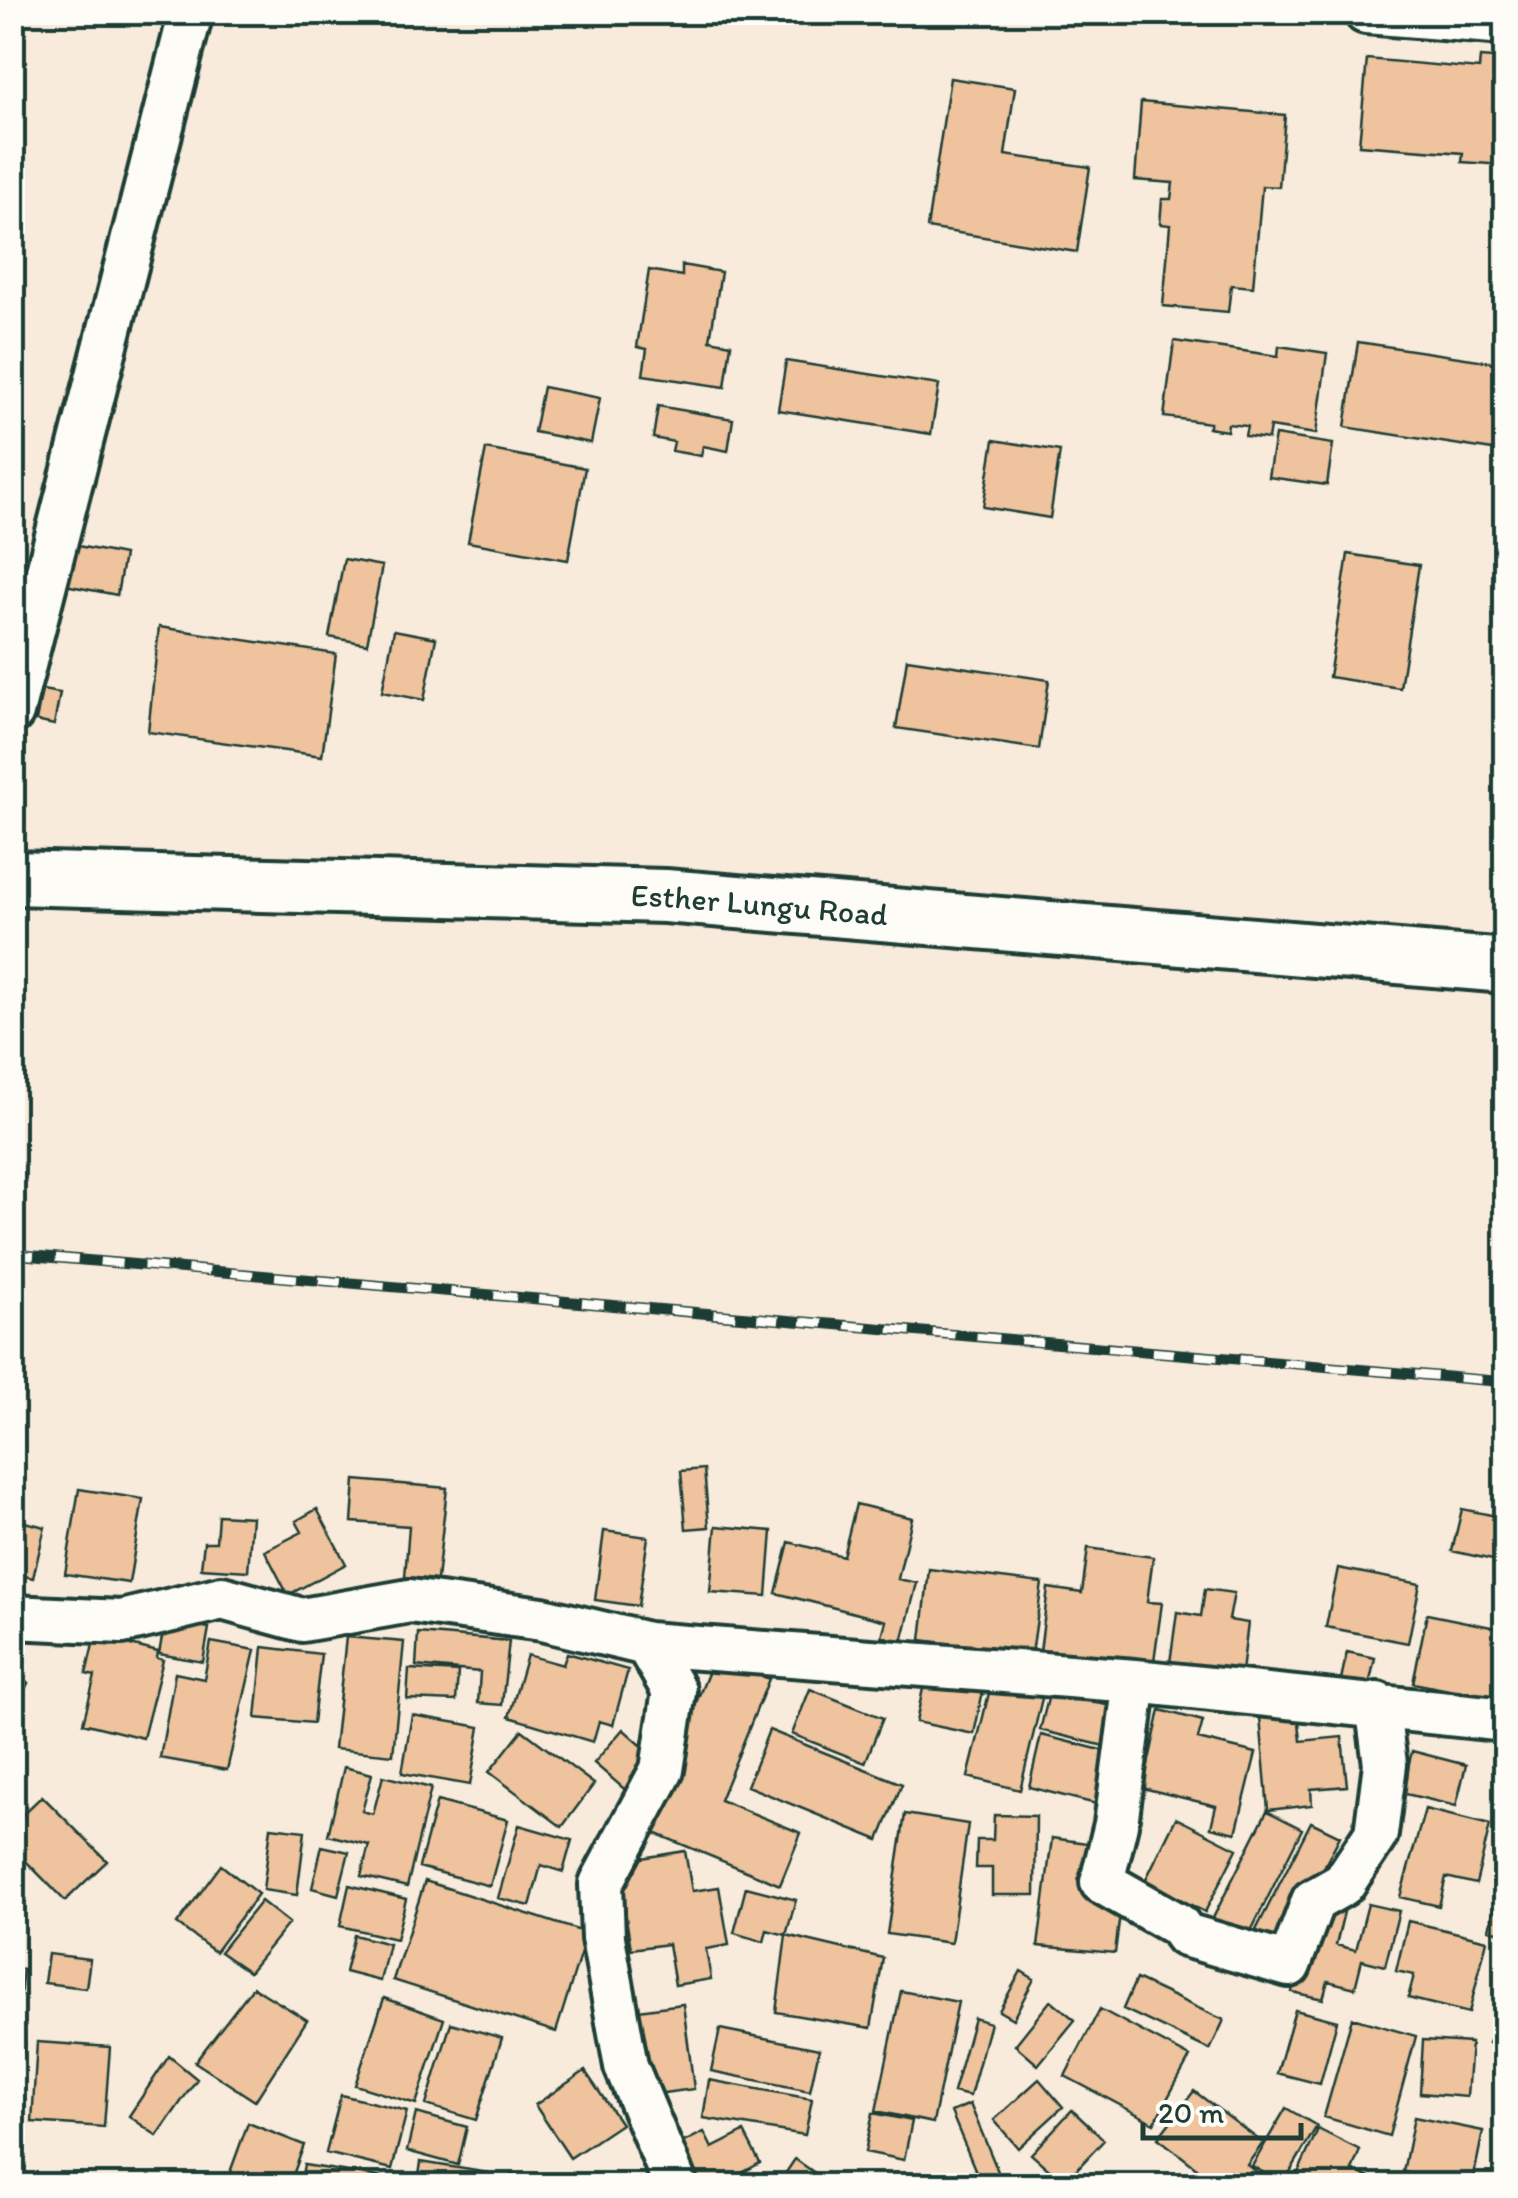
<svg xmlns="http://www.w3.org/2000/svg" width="1518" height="2198" viewBox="0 0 1518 2198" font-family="Itim,sans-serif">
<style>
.building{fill:#eec39d;stroke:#1f3d34;stroke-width:2.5}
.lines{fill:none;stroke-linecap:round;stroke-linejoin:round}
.minor-casing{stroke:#1f3d34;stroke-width:50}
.tertiary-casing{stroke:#1f3d34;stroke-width:60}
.minor{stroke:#fdfcf7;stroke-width:42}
.tertiary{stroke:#fdfcf7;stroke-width:52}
.rail-casing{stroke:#1f3d34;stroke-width:11}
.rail{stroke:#fdfcf7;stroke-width:8;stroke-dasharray:22;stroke-linecap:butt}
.labels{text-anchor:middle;stroke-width:9;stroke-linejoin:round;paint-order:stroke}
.street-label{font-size:32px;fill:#1f3d34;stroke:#fdfcf7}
</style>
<rect width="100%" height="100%" fill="#f8ebdc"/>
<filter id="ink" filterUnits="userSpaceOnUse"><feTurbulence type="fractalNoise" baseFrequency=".01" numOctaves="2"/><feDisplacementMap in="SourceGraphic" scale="20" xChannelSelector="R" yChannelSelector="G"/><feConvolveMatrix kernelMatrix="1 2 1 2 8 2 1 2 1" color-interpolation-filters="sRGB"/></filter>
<g filter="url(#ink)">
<path class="building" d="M1480,57L1506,59L1504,165L1462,162L1463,153L1359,145L1367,59L1479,69Z
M950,78L1015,88L1005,155L1090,167L1077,252L927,228Z
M1141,102L1285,115L1279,187L1262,186L1253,287L1231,285L1228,312L1163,306L1170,225L1160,224L1162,199H1171L1173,183L1135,180Z
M682,265L721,272L710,340L731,344L725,387L643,375L647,349L637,347L649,270L682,276Z
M1174,341L1278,356L1279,346L1327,353L1316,434L1270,427L1268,439L1245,436L1247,426L1228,424L1227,431L1208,428L1210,423L1164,417Z
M1358,342L1506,364L1499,451L1345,427Z
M786,361L939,385L931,434L778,410Z
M543,387L600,398L591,443L534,432Z
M658,406L733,419L728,451L703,446L701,456L672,451L674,442L653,438Z
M1275,435L1333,444L1327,485L1268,477Z
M994,440L1060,451L1050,518L983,507Z
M486,449L585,468L568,560L468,542Z
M68,544L124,555L117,595L60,584Z
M1348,554L1419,565L1400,688L1329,677Z
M344,559L382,566L367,644L329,637Z
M159,627L336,654L322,756L148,732Z
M394,630L436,638L424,700L382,692Z
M907,659L1049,680L1039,749L896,728Z
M42,690L60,693L54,725L36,721Z
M704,1469L709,1527L686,1529L681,1471Z
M355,1480L447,1488L437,1580L405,1577L409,1526L352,1522Z
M79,1489L143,1499L129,1583L65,1574Z
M856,1504L912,1518L898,1579L917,1583L902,1642L882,1636L886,1621L776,1593L789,1542L843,1556Z
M317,1509L346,1564L288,1595L265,1551L302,1532L296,1521Z
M1462,1509L1506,1518V1563L1452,1551Z
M218,1515L252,1517L248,1571L201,1568L204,1542H216Z
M12,1519L45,1527L33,1578L12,1573Z
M716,1526L772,1531L767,1596L710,1592Z
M604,1531L648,1537L638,1606L595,1600Z
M1088,1548L1153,1557L1147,1602L1162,1603L1153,1668L1040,1652L1048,1588L1082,1593Z
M1338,1568L1420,1584L1408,1643L1326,1627Z
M929,1569L1042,1583L1032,1654L921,1640Z
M1205,1589L1234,1593L1229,1620L1248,1623L1241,1680L1169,1670L1177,1612L1201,1616Z
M1427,1614L1506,1630V1701L1413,1683Z
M165,1620L209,1628L203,1662L159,1654Z
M418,1633L509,1641L502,1705L478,1703L480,1672L416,1666Z
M95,1636L158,1652L157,1658L163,1660L143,1738L83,1723L95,1676L86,1674Z
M346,1637L404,1642L393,1755L334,1749Z
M211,1642L255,1650L227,1770L160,1758L175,1673L204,1679Z
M263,1647L321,1654L313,1723L256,1718Z
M1347,1652L1375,1658L1368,1690L1340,1684Z
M567,1653L628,1670L613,1725L599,1721L593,1742L509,1717L527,1655L563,1665Z
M715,1656L769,1679L720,1800L801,1833L780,1885L645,1829Z
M409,1669L458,1672L456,1701L407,1699Z
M926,1674L984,1686L974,1734L916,1722Z
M12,1676L28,1683L12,1718Z
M993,1677L1044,1690L1020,1790L968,1777Z
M810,1689L883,1718L865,1763L792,1734Z
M1050,1691L1114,1707L1104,1746L1040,1730Z
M1160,1710L1203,1721L1198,1739L1256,1753L1236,1833L1211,1827L1216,1806L1143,1788Z
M1298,1713L1301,1741L1342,1737L1347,1786L1311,1789L1312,1805L1268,1810L1260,1717Z
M412,1715L480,1727L470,1785L402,1773Z
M623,1729L659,1761L630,1794L594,1763Z
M522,1730L594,1784L562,1827L489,1772Z
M769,1730L902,1784L879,1840L747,1786Z
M1041,1735L1121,1755L1108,1807L1029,1787Z
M1412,1751L1466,1765L1456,1806L1402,1793Z
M344,1767L372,1774L362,1811L373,1814L383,1776L431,1788L407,1887L361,1876L369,1845L328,1835Z
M42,1796L107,1861L65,1901L12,1847V1825Z
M437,1801L508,1820L490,1886L419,1867Z
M1425,1809L1490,1825L1476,1884L1446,1877L1439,1906L1400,1897Z
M1267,1811L1302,1829L1247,1939L1212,1920Z
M905,1814L968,1824L951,1943L887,1934Z
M994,1815L1036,1816L1035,1895H992V1868H976L977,1840H993Z
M1176,1818L1237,1849L1205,1912L1145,1881Z
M1311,1822L1340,1836L1280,1953L1252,1938Z
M519,1825L572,1840L563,1872L541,1865L530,1906L498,1898Z
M271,1827L305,1831L297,1895L263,1890Z
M1052,1838L1101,1845L1094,1903L1121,1906L1115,1953L1038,1946Z
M322,1846L349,1852L338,1895L312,1888Z
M685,1851L692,1891L719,1887L729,1945L706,1949L711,1979L675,1985L668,1944L631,1949L617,1862Z
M221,1865L258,1894L215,1952L177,1924Z
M1502,1877L1506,1878V1934L1489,1929Z
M425,1881L587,1933L556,2032L393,1980Z
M349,1885L406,1899L396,1939L340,1926Z
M746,1887L796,1900L786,1935L767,1930L764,1942L734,1933Z
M261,1901L289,1923L249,1972L220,1952Z
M1368,1904L1399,1911L1385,1966L1362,1960L1355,1988L1328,1981L1323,1999L1292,1992L1314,1905L1344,1912L1336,1945L1356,1950Z
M1408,1921L1487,1940L1469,2013L1408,1998L1414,1975L1396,1971Z
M354,1935L389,1944L380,1981L345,1972Z
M786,1935L883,1958L871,2028L776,2012Z
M48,1954L90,1959L86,1988L44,1983Z
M12,1968L23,1969L17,2025L12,2024Z
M1021,1971L1034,1979L1013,2019L999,2011Z
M1136,1979L1224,2020L1210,2050L1123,2009Z
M253,1987L307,2020L255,2101L195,2062Z
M901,1991L958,2002L933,2123L876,2111Z
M384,1998L444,2019L416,2104L355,2085Z
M1051,2000L1075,2020L1038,2065L1015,2045Z
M683,2004L694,2089L648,2095L638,2010Z
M1100,2009L1190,2057L1154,2123L1065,2076Z
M1295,2010L1337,2021L1320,2084L1277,2073Z
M1506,2011V2052L1489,2043Z
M974,2018L990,2023L970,2096L953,2092Z
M1352,2018L1416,2036L1389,2136L1324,2117Z
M451,2023L502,2038L476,2120L426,2105Z
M720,2029L819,2049L810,2091L711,2071Z
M12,2040L25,2043L12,2095Z
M1423,2040L1471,2043L1467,2097L1420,2093Z
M37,2042L110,2047L104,2127L32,2122Z
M169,2056L197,2079L157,2136L129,2116Z
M585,2071L621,2124L570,2158L535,2105Z
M1039,2079L1063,2107L1018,2148L994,2120Z
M709,2080L812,2099L805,2135L703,2118Z
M1194,2091L1263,2143L1247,2165L1275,2186H1220L1158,2138Z
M341,2095L407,2111L392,2169L326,2153Z
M970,2104L1004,2186H982L951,2112Z
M1286,2108L1317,2126L1283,2184L1252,2166Z
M1072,2110L1104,2140L1064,2183L1031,2154Z
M416,2113L467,2127L458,2165L407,2151Z
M873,2113L912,2121L904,2160L865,2152Z
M1414,2117L1483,2131L1472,2186L1403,2172Z
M248,2123L304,2145L289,2186H225Z
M1318,2129L1360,2150L1352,2170L1371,2178L1368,2186H1292Z
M704,2132L712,2148L744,2132L760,2163L718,2186H693L674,2147Z
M795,2159L829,2183L828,2186H777Z
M421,2162L489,2173L487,2186H300L304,2165L418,2183Z
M511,2174L559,2186H508Z"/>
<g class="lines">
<g class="minor-casing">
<path id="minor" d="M1366,12L1506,23
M12,712L191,12
M12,1617L122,1622L222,1598L302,1620L410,1601L542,1619L647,1644L674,1691L662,1770L601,1884L603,1938L626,2066L676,2186
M647,1644L1135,1681L1506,1720
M1135,1681L1116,1824L1102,1882L1178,1925L1185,1935L1289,1965L1313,1901L1343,1884L1376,1834L1385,1764L1377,1704"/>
</g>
<g class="tertiary-casing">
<g id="tertiary">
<path id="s1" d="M12,878L665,896L1506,966"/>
</g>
</g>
<use href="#minor" class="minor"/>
<use href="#tertiary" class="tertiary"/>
<g class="rail-casing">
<path id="rail" d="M12,1254L1506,1382"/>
</g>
<use href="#rail" class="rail"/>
</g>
</g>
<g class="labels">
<g class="street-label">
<text dy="11" stroke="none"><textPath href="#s1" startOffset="748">Esther Lungu Road</textPath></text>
</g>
</g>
<rect width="1518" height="2198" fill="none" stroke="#fdfcf7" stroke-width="50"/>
<rect x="25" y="25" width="1468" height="2148" fill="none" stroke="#1f3d34" stroke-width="4" filter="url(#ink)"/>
<path d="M1143 2123v15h158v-15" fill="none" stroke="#1f3d34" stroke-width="5"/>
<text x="1158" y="2123" font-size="30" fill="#1f3d34" stroke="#fdfcf7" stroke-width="8" paint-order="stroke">20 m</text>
</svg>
